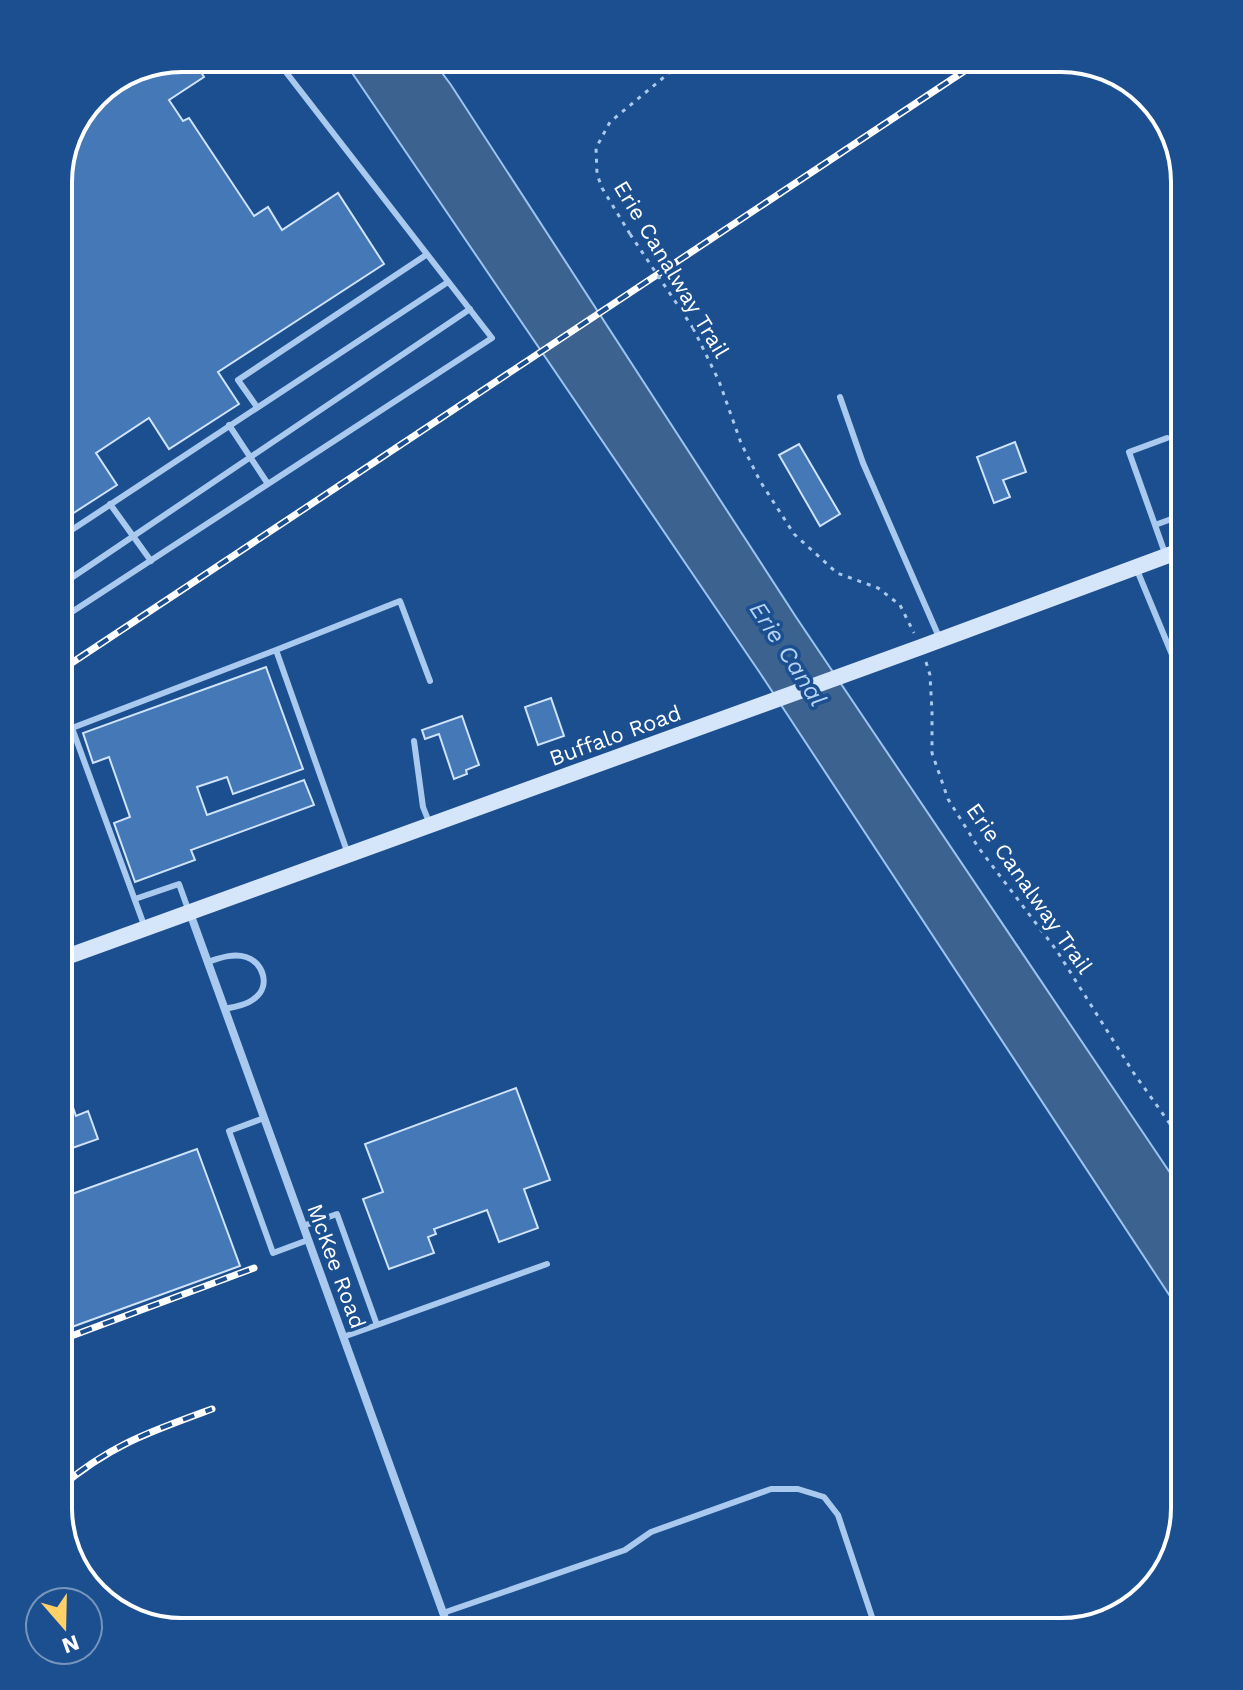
<svg xmlns="http://www.w3.org/2000/svg" width="1243" height="1690" viewBox="0 0 1243 1690" font-family="'Work Sans',sans-serif">
<style>
.water{fill:#3c6290;stroke:#9cc4f0;stroke-width:2}
.building{fill:#4478b7;stroke:#cfe3fa;stroke-width:2}
.lines{fill:none;stroke-linecap:round;stroke-linejoin:round}
.path{stroke:#a9c9ee;stroke-width:3;stroke-dasharray:4 6;stroke-linecap:butt}
.lane{stroke:#a9c9ee;stroke-width:6}
.street{stroke:#a9c9ee;stroke-width:8}
.secondary{stroke:#d6e6fa;stroke-width:16}
.rail-casing{stroke:#fff;stroke-width:7}
.rail{stroke:#1b4f8f;stroke-width:4;stroke-dasharray:12;stroke-linecap:butt}
.path-bridge{stroke:#a9c9ee;stroke-width:3;stroke-dasharray:4 6;stroke-linecap:butt}
.labels{text-anchor:middle;stroke-width:7;stroke-linejoin:round;paint-order:stroke}
.street-label{font-size:22px;fill:#fff;stroke:#1b4f8f}
.water-label{font-size:24px;font-style:italic;fill:#b5d3f5;stroke:#1b4f8f}
.rim{fill:none;stroke:#fff;stroke-width:4}
</style>
<rect width="100%" height="100%" fill="#1b4f8f"/>
<path class="water" d="M342,58H431L451,85L796,617L1185,1195V1319L760,673Z"/>
<path class="building" d="M182,58H192L204,77L169,100L183,121L189,118L254,216L268,207L282,230L338,193L384,264L218,372L239,404L169,449L149,418L96,453L117,485L58,523V173L100,89Z
M1015,442L1026,472L1003,480L1010,497L994,503L977,457Z
M799,444L840,514L820,526L779,455Z
M266,667L303,769L233,794L227,777L197,787L207,815L304,780L314,805L191,850L195,860L135,882L114,823L130,817L109,757L93,763L83,733Z
M551,698L564,736L538,745L525,707Z
M462,716L479,765L466,770L467,774L454,779L439,734L425,739L422,730Z
M516,1088L550,1180L524,1189L538,1228L499,1242L487,1210L434,1229L436,1234L428,1237L434,1253L389,1269L363,1199L383,1192L365,1144Z
M67,1090L76,1116L88,1111L98,1139L58,1153V1094Z
M197,1149L240,1266L58,1332V1199Z"/>
<g class="lines">
<path class="path" d="M630,234L602,188L597,174L596,148L610,122L687,58
M693,328L719,381L741,443L760,481L794,534L837,573L878,588L900,605L914,633
M926,662L930,675L932,712V753L948,799L978,847L1057,951L1133,1072L1185,1145"/>
<path class="lane" d="M840,397L863,463L939,637
M257,407L238,380L426,255
M229,425L268,484
M110,504L151,561
M1155,525L1185,514
M58,539L448,282
M1166,556L1129,452L1167,438
M1137,570L1185,686
M58,587L470,309
M58,621L492,338L275,58
M276,650L400,601L430,681
M414,741L423,807L429,822
M1185,897L1178,879L1185,865
M135,899L179,884L188,909
M144,925L72,728L276,650L348,854
M207,962C220,958 233,953 246,957C263,962 271,986 255,998C247,1005 235,1007 224,1009
M264,1118L229,1131L273,1253L308,1240
M303,1226L337,1214L377,1325L343,1337
M377,1325L547,1264
M443,1613L625,1550L651,1532L771,1489H798L824,1497L838,1515L877,1632
M404,1632L445,1618"/>
<path class="street" d="M190,913L450,1632"/>
<path class="secondary" d="M58,960L921,647L1185,549"/>
<g class="rail-casing">
<path id="rail" d="M58,672L984,58
M58,1341L254,1268
M58,1489C110,1445 149,1432 212,1409"/>
</g>
<use href="#rail" class="rail"/>
<path class="path-bridge" d="M630,234L693,328"/>
</g>
<g class="labels">
<g class="street-label">
<text transform="translate(672 269) rotate(59)" y="8">Erie Canalway Trail</text>
<text transform="translate(615 735) rotate(-20)" y="8">Buffalo Road</text>
<text transform="translate(1030 888) rotate(55)" y="8">Erie Canalway Trail</text>
<text transform="translate(337 1266) rotate(70)" y="8">McKee Road</text>
</g>
<g class="water-label">
<text transform="translate(788 654) rotate(57)" y="8">Erie Canal</text>
</g>
</g>
<path d="M0 0H1243V1690H0ZM182 72H1061A110 110 0 0 1 1171 182V1508A110 110 0 0 1 1061 1618H182A110 110 0 0 1 72 1508V182A110 110 0 0 1 182 72Z" fill="#1b4f8f" fill-rule="evenodd"/>
<path class="rim" d="M182 72H1061A110 110 0 0 1 1171 182V1508A110 110 0 0 1 1061 1618H182A110 110 0 0 1 72 1508V182A110 110 0 0 1 182 72Z"/>
<g transform="translate(64 1626) rotate(160)"><circle r="38" fill="#1b4f8f" stroke="#7695bc" stroke-width="2"/>
<path d="M0-6L14 30L0 20L-14 30Z" fill="#ffd166"/>
<text y="-12" font-size="22" font-weight="bold" text-anchor="middle" fill="#ffffff">N</text>
</g>
</svg>
